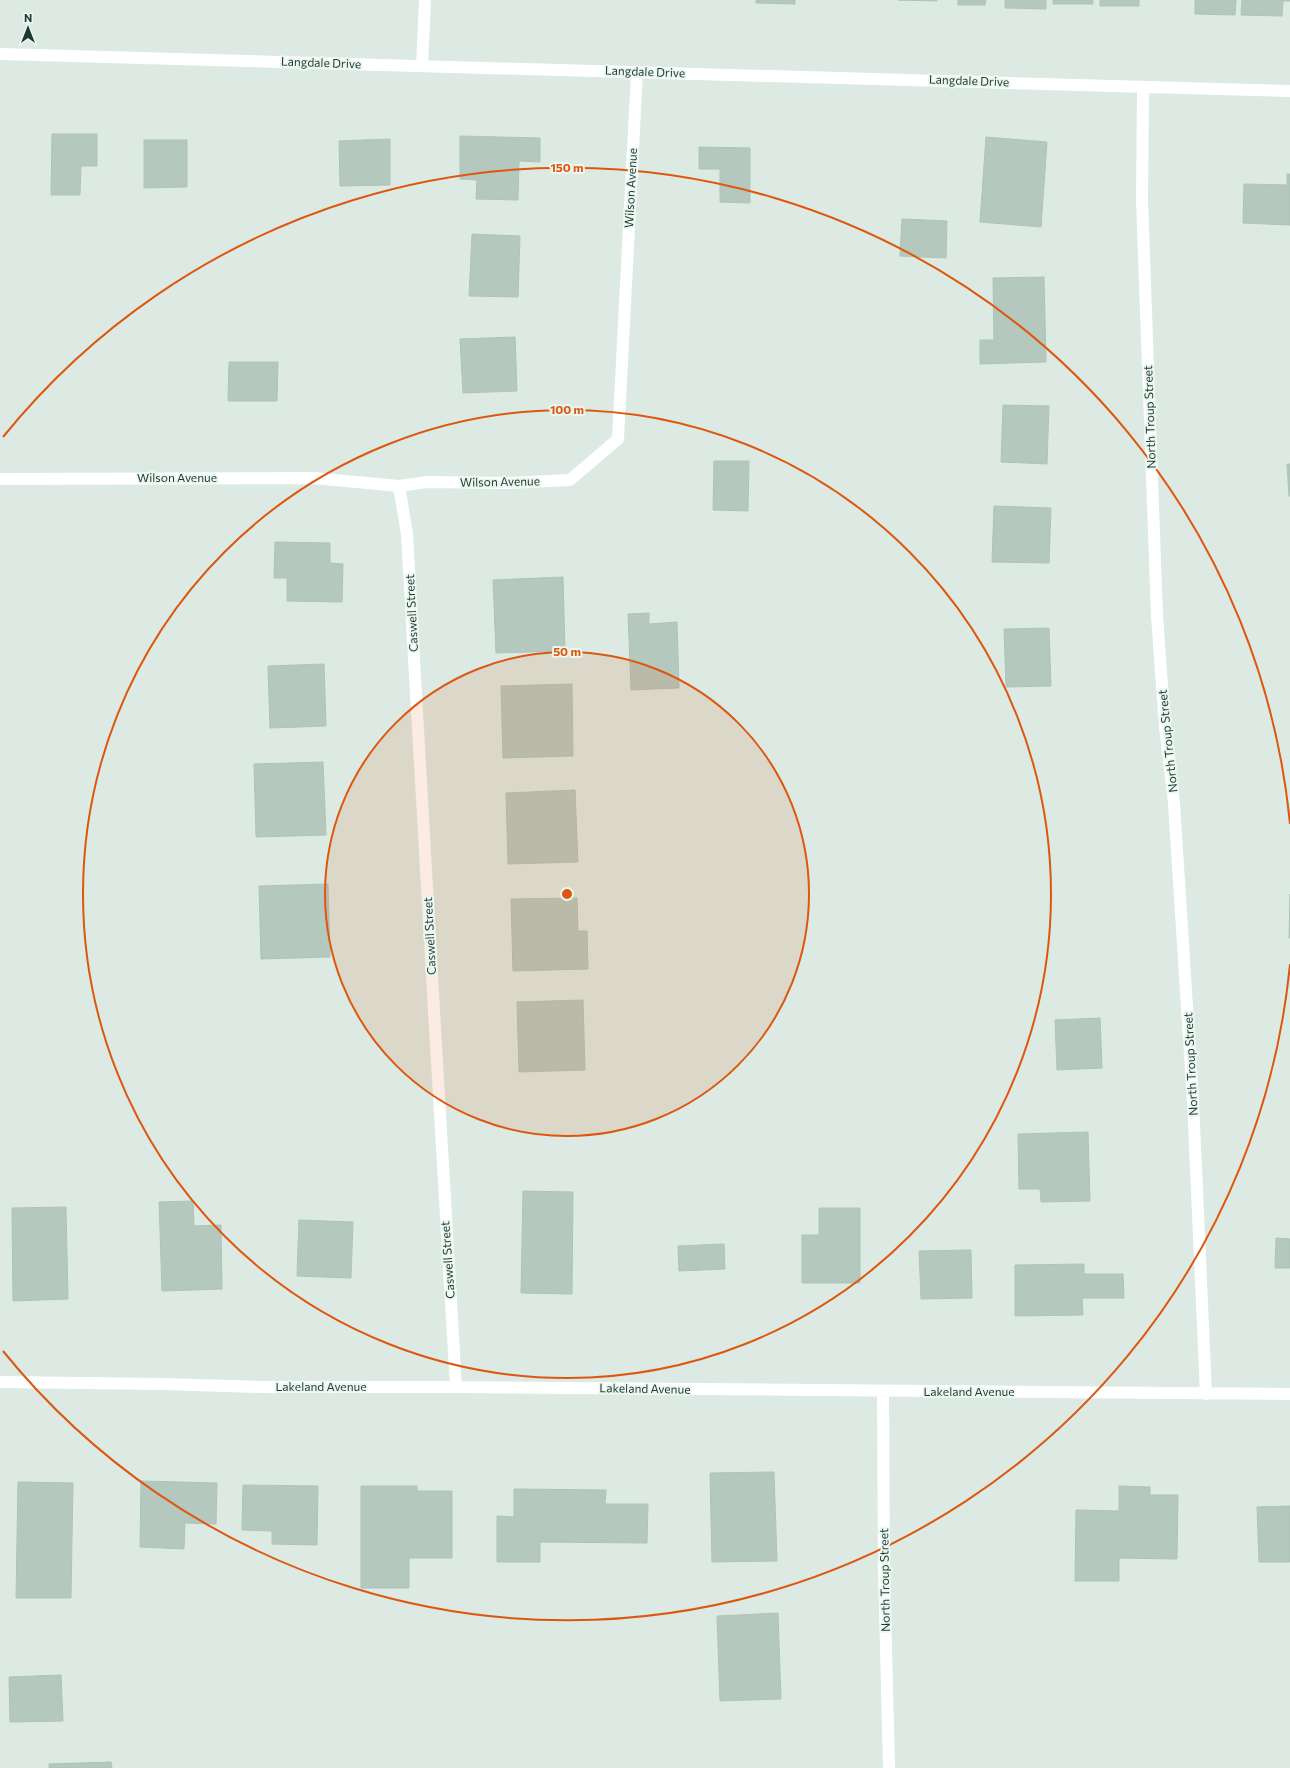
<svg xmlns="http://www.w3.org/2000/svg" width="1290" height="1768" viewBox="0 0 1290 1768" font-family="Commissioner,sans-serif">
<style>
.building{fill:#b4c8be;stroke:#aec4b9}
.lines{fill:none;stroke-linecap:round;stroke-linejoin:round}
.street{stroke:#fff;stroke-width:12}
.ring{fill:none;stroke:#de570e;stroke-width:2}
.labels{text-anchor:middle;stroke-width:4;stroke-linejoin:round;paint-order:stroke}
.street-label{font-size:12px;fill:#1d3a30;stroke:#ecf7f1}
.centre{fill:#de570e;stroke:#ecf7f1;stroke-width:2}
.ring-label{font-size:12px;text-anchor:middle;font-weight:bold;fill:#de570e;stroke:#ecf7f1;stroke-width:4;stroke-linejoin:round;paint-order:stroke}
</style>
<rect width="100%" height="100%" fill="#dceae3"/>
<path class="building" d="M756,0H795V4L756,3Z
M898,0H937V1Z
M958,0H986L985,5H958Z
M1005,0H1046V9L1005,8Z
M1053,0H1093V4H1053Z
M1100,0H1139V6H1100Z
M1195,0H1236L1235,15L1195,14Z
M1242,0H1290V1H1283L1282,16L1241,15Z
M52,134H97V166H81L80,195H51Z
M460,136L540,138V162L519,161L518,200L476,199L477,180L460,179Z
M986,137L1047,142L1041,227L980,222Z
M390,139V185L340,186L339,141Z
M144,140H187V187L144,188Z
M699,147L750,148V203L720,202V169H699Z
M1287,174H1290V225L1243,223L1244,184L1287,185Z
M902,219L947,221L946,258L900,256Z
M472,234L520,236L518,297L469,296Z
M1044,277L1046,362L980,364V340H994L993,278Z
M515,337L517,391L463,393L460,339Z
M229,362H278L277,401H228Z
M1003,405L1049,406L1047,464L1001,462Z
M714,461H749L748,511L713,510Z
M1287,464H1290V496H1289Z
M994,506L1051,508L1049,563L992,562Z
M275,542L330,543V563L343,564L342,602L287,601V578H274Z
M563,577L565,651L496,653L493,580Z
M649,613V624L677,622L679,688L631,690L628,614Z
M1049,628L1051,686L1006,687L1004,629Z
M324,664L326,726L270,728L268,666Z
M572,684L573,756L503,758L501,686Z
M323,762L326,835L256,837L254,764Z
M575,790L578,862L508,864L506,793Z
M328,884L330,957L261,959L259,886Z
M1290,894V938H1289Z
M577,898L578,931H587L588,969L513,971L511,899Z
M583,1000L585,1070L519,1072L517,1002Z
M1100,1018L1102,1068L1057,1070L1055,1020Z
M1088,1132L1090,1201L1041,1202L1040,1189H1019L1018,1134Z
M523,1191L573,1192L572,1294L521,1293Z
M193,1201L194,1226L221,1225L222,1289L162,1291L159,1202Z
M66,1207L68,1299L13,1301L12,1208Z
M819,1208H860V1283H802V1235H819Z
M299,1220L353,1222L351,1278L297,1276Z
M1276,1238L1290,1239V1268H1275Z
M724,1244L725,1269L679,1271L678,1246Z
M971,1250L972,1298L921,1299L919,1251Z
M1084,1264V1274H1123L1124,1298H1082L1083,1315L1015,1316V1265Z
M774,1472L777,1561L712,1562L710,1473Z
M141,1481L217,1483L216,1524L185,1523L184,1549L140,1547Z
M18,1482L73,1483L71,1598H16Z
M243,1485L318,1486L317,1545L272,1544V1531L242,1530Z
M361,1486H417V1491H452V1558H409V1588H361Z
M1119,1486L1150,1487V1495H1178L1177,1559L1119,1558V1581H1075L1076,1510L1119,1511Z
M514,1489L606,1490L605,1504H648L647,1543L540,1542V1562H497V1516L514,1517Z
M1290,1506V1562H1259L1257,1507Z
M778,1613L781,1699L720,1701L717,1616Z
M61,1675L63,1721L10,1722L9,1677Z
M111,1762L112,1768H49V1764Z"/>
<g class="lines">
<path class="street" d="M0,54L1290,91
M422,66L425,0
M1143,87L1142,201L1157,616L1165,727L1174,803L1193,1101L1206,1394
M0,479L313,478L399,486L427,482L507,483L570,480L618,439L637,72
M399,486L407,534C424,818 438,1103 456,1387
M0,1382L163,1384L260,1387H456L1290,1394
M883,1391L884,1567L889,1768"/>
</g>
<circle cx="567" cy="894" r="242" fill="#de570e" fill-opacity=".12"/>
<g class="ring">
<circle cx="567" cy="894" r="242"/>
<circle cx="567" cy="894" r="484"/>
<path d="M1290 964A726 726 0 0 1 3 1351M3 437A726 726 0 0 1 1290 824"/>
</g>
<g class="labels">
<g class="street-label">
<text transform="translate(321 63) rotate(2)" y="4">Langdale Drive</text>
<text transform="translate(645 72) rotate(2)" y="4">Langdale Drive</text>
<text transform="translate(969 81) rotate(2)" y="4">Langdale Drive</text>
<text transform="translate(631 188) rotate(-87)" y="4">Wilson Avenue</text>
<text transform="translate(1150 417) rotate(-92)" y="4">North Troup Street</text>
<text x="177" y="482">Wilson Avenue</text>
<text transform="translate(500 482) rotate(-1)" y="4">Wilson Avenue</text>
<text transform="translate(412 613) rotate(-93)" y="4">Caswell Street</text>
<text transform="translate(1168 741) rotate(-96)" y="4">North Troup Street</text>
<text transform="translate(430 936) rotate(-93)" y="4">Caswell Street</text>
<text transform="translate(1191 1064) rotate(-93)" y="4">North Troup Street</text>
<text transform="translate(448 1260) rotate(-94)" y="4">Caswell Street</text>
<text x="321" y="1391">Lakeland Avenue</text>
<text transform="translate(645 1389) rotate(1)" y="4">Lakeland Avenue</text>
<text x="969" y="1396">Lakeland Avenue</text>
<text transform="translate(885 1580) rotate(-91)" y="4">North Troup Street</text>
</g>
</g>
<circle cx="567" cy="894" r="6" class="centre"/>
<g class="ring-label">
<text x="567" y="172">150 m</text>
<text x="567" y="414">100 m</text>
<text x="567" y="656">50 m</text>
</g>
<g transform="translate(28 28)" stroke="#ecf7f1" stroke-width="3" paint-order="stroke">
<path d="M0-3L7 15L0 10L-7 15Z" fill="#1d3a30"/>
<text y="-6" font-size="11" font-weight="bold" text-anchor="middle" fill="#1d3a30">N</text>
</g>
</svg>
